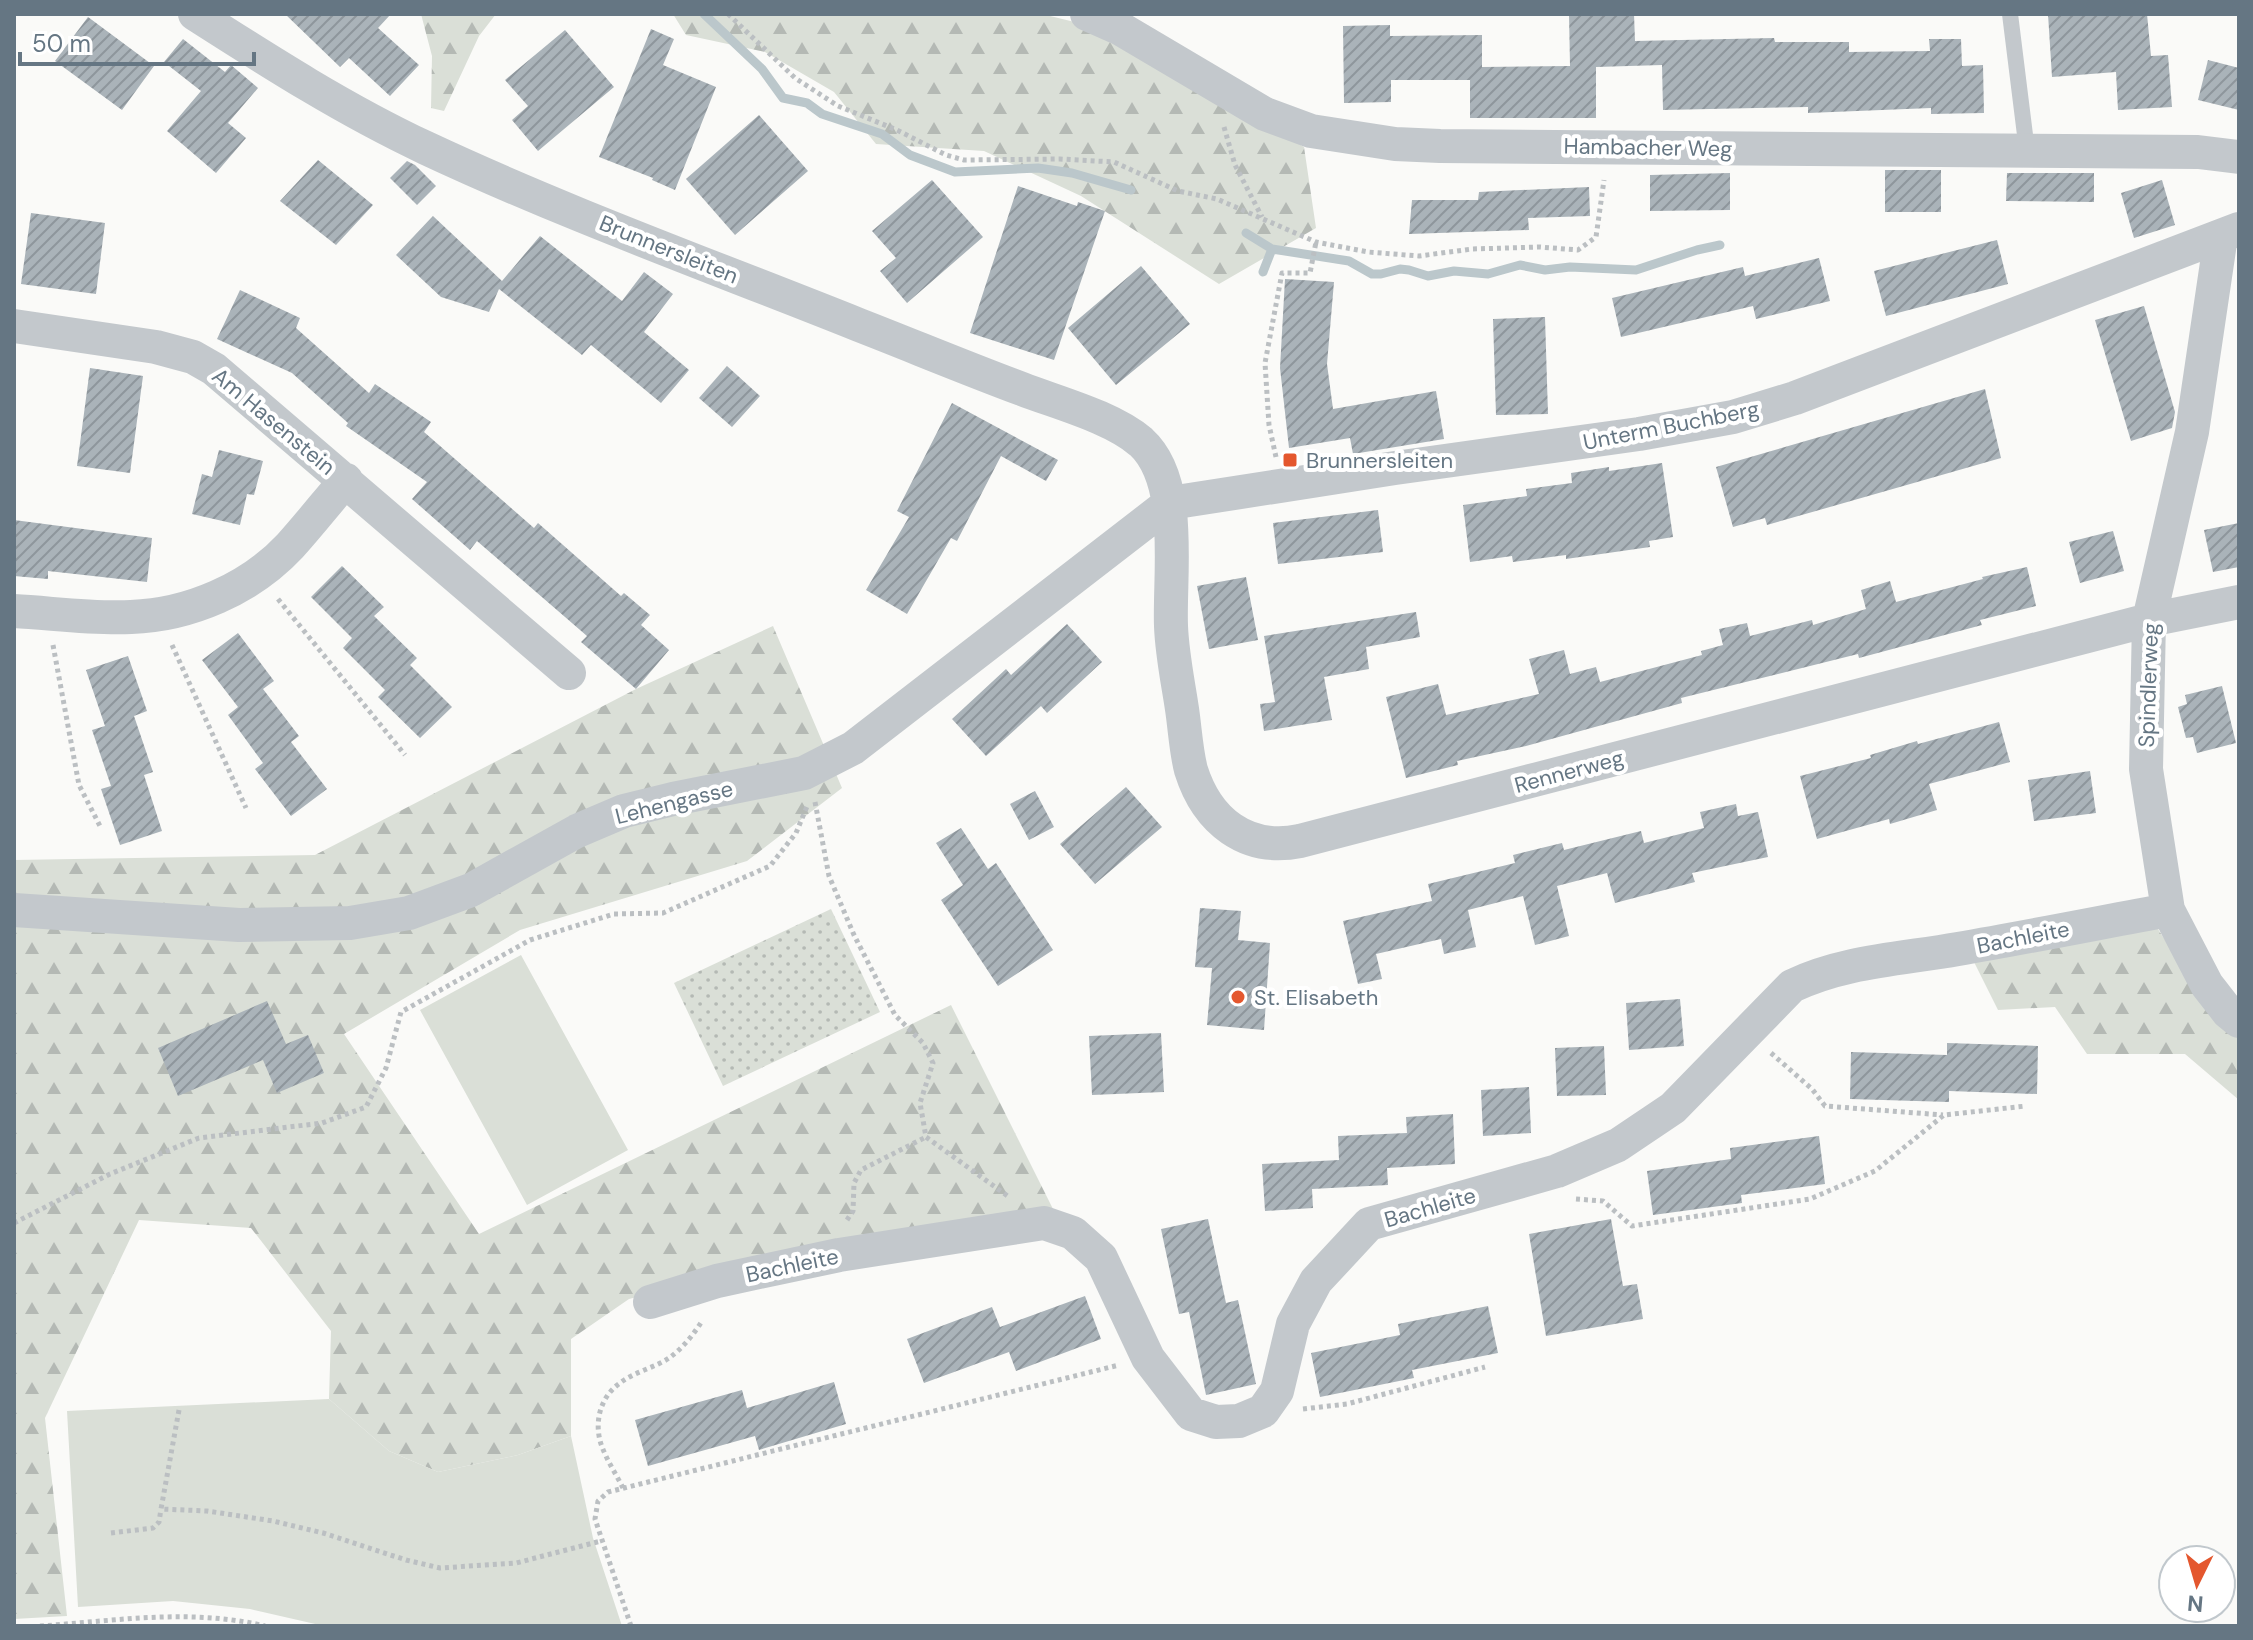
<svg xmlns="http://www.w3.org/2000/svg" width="2253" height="1640" viewBox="0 0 2253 1640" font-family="'DM Sans',sans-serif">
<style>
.forest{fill:url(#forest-firs)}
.park{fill:url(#park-dots)}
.garden{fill:#dadfd7}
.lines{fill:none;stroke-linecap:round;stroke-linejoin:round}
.stream{stroke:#bbc7cb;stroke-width:9}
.building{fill:url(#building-hatch)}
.path{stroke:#bbbfc2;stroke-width:5;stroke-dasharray:4 4;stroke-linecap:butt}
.service{stroke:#c3c8cc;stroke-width:16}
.minor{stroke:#c3c8cc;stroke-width:34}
.poi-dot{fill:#e4572e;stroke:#fff;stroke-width:3}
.labels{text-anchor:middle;stroke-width:8;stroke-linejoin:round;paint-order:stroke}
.street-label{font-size:22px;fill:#657683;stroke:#fff}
.poi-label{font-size:22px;fill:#657683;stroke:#fff;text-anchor:start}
</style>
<defs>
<pattern id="forest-firs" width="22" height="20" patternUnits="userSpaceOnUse" patternTransform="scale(2)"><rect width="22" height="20" fill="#dadfd7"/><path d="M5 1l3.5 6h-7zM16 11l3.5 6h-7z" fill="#b4b9b4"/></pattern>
<pattern id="park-dots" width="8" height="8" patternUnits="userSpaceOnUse" patternTransform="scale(2)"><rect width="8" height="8" fill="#dadfd7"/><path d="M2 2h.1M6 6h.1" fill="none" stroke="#b4b9b4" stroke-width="1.8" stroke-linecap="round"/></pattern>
<pattern id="building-hatch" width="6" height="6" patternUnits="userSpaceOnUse" patternTransform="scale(2)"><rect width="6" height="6" fill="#aab3b9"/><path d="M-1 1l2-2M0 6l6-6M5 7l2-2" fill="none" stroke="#8e969c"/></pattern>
</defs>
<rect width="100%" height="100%" fill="#fafaf8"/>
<path class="forest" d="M421,14H496L479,36L444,111L431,108L432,56Z
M673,14H1042L1107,30L1304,147L1316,228L1219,284L1081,196L984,151L876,144L834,92L765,52L686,35Z
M773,626L842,788L747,861L520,930L344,1034L479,1234L951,1005L1054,1211L801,1255L629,1299L571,1339V1436L518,1455L438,1472L389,1451L329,1399L331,1331L251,1228L139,1220L45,1418L67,1616L14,1619V860L315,855L636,689Z
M2153,921L2183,969L2239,1038V1100L2185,1054H2087L2055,1007L1998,1010L1974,962Z"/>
<path class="park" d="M831,909L880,1012L723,1086L674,983Z"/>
<path class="garden" d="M521,955L628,1150L527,1205L420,1010Z
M329,1399L389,1451L438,1472L518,1455L571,1436L593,1538L622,1626H324L250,1609L173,1601L78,1607L67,1411Z"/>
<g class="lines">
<path class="stream" d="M704,14L762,69L783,98L807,103L822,114L882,134L910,155L955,172L1038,168L1072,173L1131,190
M1246,233L1272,249L1349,261L1372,274H1381L1400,269L1409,270L1428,276L1454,271L1488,274L1520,265L1545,270L1570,267L1636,270L1697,250L1720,245
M1263,272L1272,249"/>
</g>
<path class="building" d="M285,14H391L378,28L419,65L390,96L349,58L340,67Z
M1569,14H1634L1635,41L1774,38L1775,42H1849V52L1930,51L1929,39H1961L1962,66L1983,65L1984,113L1931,114V108L1808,113V107L1663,110L1662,65L1596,67V118H1470V80H1391V102L1344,103L1343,26L1390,25V36L1482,35V67L1570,66Z
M2048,14H2147L2151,56L2168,55L2172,107L2118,110L2116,72L2052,77Z
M88,17L154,66L122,110L55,61Z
M651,29L674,39L663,65L716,87L675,190L652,180L653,178L599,157Z
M565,30L614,87L538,151L512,120L528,106L505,80Z
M183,39L225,72L231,65L258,88L228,123L246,138L216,173L167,131L201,91L164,62Z
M2208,60L2239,68V110L2198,100Z
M759,115L808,171L735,235L686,179Z
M318,160L373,205L336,245L280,201Z
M407,161L415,165L436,186L417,205L390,178Z
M1885,170H1941V212H1885Z
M1730,173V210L1650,211V175Z
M2007,173H2094V202L2006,201Z
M932,180L983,237L907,303L880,271L896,258L872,231Z
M2162,180L2175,225L2134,238L2121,193Z
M1018,186L1077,206L1078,202L1105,211L1054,360L970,333Z
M1589,187L1590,216L1528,218L1529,230L1409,234L1412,200H1478L1479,192Z
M31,213L105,223L96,294L21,284Z
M433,216L502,281L540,236L622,301L644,272L673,294L644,332L689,370L661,403L591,345L582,355L499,289L489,312L441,297L396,255Z
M1997,240L2008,284L1886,316L1874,271Z
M1819,258L1830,301L1756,319L1753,306L1621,337L1612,298L1743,267L1745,276Z
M1141,266L1190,324L1116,385L1068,328Z
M1285,279L1334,282L1327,364L1333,409L1436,391L1444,439L1353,454L1350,438L1289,448L1280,368Z
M240,290L300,318L296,328L369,393L375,384L431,422L424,432L534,528L538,523L621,596L624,593L650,615L641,625L669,650L636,689L581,642L587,636L477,541L470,550L412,499L427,482L346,426L348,423L292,373L217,339Z
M2144,306L2175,412L2172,428L2131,441L2095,320Z
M1545,317L1548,414L1496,415L1493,319Z
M727,366L760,396L732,427L699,398Z
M90,368L143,376L130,473L77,466Z
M1985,389L2001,458L1767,525L1765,518L1733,527L1716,467Z
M952,403L1058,460L1046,481L1001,456L957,541L951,538L907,614L866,590L909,517L897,511Z
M219,450L263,461L254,495L247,494L240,525L192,514L202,474L212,477Z
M1662,463L1673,537L1649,541L1650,547L1566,559V555L1513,562L1512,556L1470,562L1463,505L1527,496L1526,489L1572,483L1571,473L1609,467V471Z
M1378,510L1383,552L1278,564L1273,523Z
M14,520L152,538L147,582L48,571V579L14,576Z
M2239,523V567L2213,572L2204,530Z
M2113,531L2124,571L2080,583L2069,542Z
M342,566L384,607L374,616L417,658L410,665L452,707L420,738L378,697L385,690L343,648L352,638L311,597Z
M2027,567L2036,606L1980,620L1982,625L1859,658L1858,654L1681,698L1682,703L1526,746L1457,761L1458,765L1406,778L1386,697L1438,684L1446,715L1539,694L1529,659L1564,650L1570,674L1596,667L1600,682L1702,655L1701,651L1723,645L1719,629L1747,623L1750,636L1812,620L1813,625L1866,609L1861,590L1890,581L1896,602L1983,579L1982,577Z
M1246,577L1258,640L1209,649L1197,586Z
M1416,612L1420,637L1366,647L1369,669L1324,677L1332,720L1264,731L1260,704L1275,702L1264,636Z
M1067,624L1102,662L1047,713L1041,706L986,756L952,719L1006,669L1011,675Z
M238,633L274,681L263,689L299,736L291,742L327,789L291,816L255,769L263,763L228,715L238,707L202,660Z
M128,656L147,711L134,716L153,772L144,775L162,831L120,845L101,789L111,786L92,730L105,726L86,670Z
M2222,686L2236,743L2197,753L2193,737L2186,738L2178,707L2187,704L2185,695Z
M1999,722L2010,762L1929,784L1937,810L1890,824L1889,819L1817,839L1800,776L1871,758L1870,755L1917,741L1918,744Z
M2090,771L2096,813L2034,821L2028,780Z
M1126,787L1162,827L1095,884L1060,844Z
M1035,791L1054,827L1029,840L1010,804Z
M1736,804L1738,816L1758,812L1768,857L1692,873L1695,882L1615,903L1607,873L1557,886L1569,936L1535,945L1523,896L1468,910L1476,947L1444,954L1441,939L1376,954L1382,979L1358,984L1343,921L1432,901L1428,884L1515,863L1513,855L1562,843L1564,850L1641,831L1644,843L1704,828L1700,812Z
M961,828L988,869L996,863L1053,950L998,986L941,900L963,885L936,843Z
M1200,908L1241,911L1238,940L1270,943L1264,1030L1207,1025L1212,968L1195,967Z
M1680,999L1684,1046L1629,1050L1626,1003Z
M267,1001L286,1044L308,1035L324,1073L277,1093L263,1060L178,1096L158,1048Z
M1161,1033L1164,1092L1092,1095L1089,1036Z
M1947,1043L2038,1046L2037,1094L1949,1091V1102L1850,1099L1851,1052L1947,1055Z
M1604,1046L1606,1095L1557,1096L1555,1048Z
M1529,1087L1531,1133L1483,1136L1481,1090Z
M1453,1114L1455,1164L1387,1168L1388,1185L1312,1189L1313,1208L1265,1211L1262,1164L1339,1160L1338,1136L1407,1133L1406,1117Z
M1819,1136L1825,1184L1741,1195L1742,1203L1653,1215L1647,1171L1731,1159L1730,1148Z
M1208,1219L1226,1303L1238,1300L1256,1384L1206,1395L1189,1312L1179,1314L1161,1229Z
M1611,1219L1623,1286L1637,1284L1643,1319L1546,1336L1529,1234Z
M1085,1296L1101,1339L1016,1371L1009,1352L924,1383L907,1339L992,1307L1000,1327Z
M1488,1306L1498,1353L1412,1370L1414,1378L1320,1397L1311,1353L1400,1335L1398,1324Z
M834,1382L846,1424L759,1450L755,1436L648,1466L635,1420L742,1390L747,1408Z"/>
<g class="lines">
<path class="path" d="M728,14L795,78L838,106L897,130L946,155L964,160L1060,159L1114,162L1178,191L1217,199L1316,242L1368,252L1419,256L1472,249L1540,247L1578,250L1596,237L1604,180
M1224,127L1235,165L1262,217
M1276,457L1269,425L1265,363L1282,273H1310L1316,242
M278,599L405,755
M53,645L79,785L101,828
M172,645L246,808
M815,802L829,876L854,935L895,1015L923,1043L933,1063L920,1103L926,1137L1009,1197
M1771,1053L1812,1089L1825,1106L1943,1115
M1576,1199L1603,1201L1632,1226L1810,1199L1875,1171L1944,1115L2026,1106
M847,1220L853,1211L854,1183L861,1170L926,1137
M14,1223L110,1174L199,1138L322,1123L366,1107L386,1068L401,1012L530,940L614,914L663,913L770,866L796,833L808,804
M1303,1409L1347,1404L1485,1367
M179,1410L161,1509L207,1511L273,1521L323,1533L406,1560L440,1568L516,1563L601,1541
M623,1488C616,1474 606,1459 601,1444C594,1422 600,1397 620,1383C634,1372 654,1368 669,1358C682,1349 694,1334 702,1321
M111,1533L153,1528L159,1522L161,1509
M40,1626C115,1621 190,1608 265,1626
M631,1626L595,1519L598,1501L608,1492L1119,1365"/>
<path class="service" d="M2010,14L2027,151"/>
<path class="minor" d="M195,14C270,62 345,110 426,148C567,214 714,267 859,325C913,346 968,369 1022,389C1058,403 1112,417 1141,442C1184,481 1169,573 1171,626C1172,654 1178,682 1182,709C1185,729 1186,751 1191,770C1207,821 1246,852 1300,841L2149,620L2239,602
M1087,14L1121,29L1265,114L1311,131L1395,144L1440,146L2198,152L2239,157
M2221,236L2192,432L2149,620L2146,769L2168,910L2207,985L2228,1012L2239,1021
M14,326L156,347L193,357L214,369L569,673
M14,611C52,613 92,619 131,617C189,615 250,589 290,546C309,525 327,502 346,480
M14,910L239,925L350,923L409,913L471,890L577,831L624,811L673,799L804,773L853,748L1170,503L1395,468L1639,434L1733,417L1795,398L2239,229
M650,1302L717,1281L839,1255L1044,1223L1073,1233L1101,1258L1148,1358L1191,1414L1216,1422L1239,1421L1263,1411L1277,1391L1293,1324L1316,1281L1369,1224L1557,1171L1618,1145L1673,1108L1792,986C1844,961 1902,959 1958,949C2028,937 2098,923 2168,910"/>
</g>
<g class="poi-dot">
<rect x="1282" y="452" width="16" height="16" rx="4"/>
<circle cx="1238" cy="997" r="8"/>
</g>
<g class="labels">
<g class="street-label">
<text transform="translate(1648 147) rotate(1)" y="8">Hambacher Weg</text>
<text transform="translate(669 249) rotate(22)" y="8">Brunnersleiten</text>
<text transform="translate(274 421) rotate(40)" y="8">Am Hasenstein</text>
<text transform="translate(1671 425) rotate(-11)" y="8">Unterm Buchberg</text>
<text transform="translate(2148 685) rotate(-88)" y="8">Spindlerweg</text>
<text transform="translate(1569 771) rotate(-15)" y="8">Rennerweg</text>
<text transform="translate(674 802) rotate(-14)" y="8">Lehengasse</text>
<text transform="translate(2023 937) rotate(-11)" y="8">Bachleite</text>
<text transform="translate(1430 1207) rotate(-16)" y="8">Bachleite</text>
<text transform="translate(792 1265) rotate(-12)" y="8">Bachleite</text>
</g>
<g class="poi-label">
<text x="1306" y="468">Brunnersleiten</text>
<text x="1254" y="1005">St. Elisabeth</text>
</g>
</g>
<rect width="2253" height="1640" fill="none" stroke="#657683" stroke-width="32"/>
<g transform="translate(2197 1584) rotate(185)"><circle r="38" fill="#ffffff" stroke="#c1c8cd" stroke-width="2"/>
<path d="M0-6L14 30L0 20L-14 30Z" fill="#e4572e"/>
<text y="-12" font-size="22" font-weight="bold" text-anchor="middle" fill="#657683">N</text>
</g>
<path d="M20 52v12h234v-12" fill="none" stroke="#657683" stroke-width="4"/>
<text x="32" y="52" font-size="24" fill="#657683" stroke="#ffffff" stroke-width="6" paint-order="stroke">50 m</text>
</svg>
